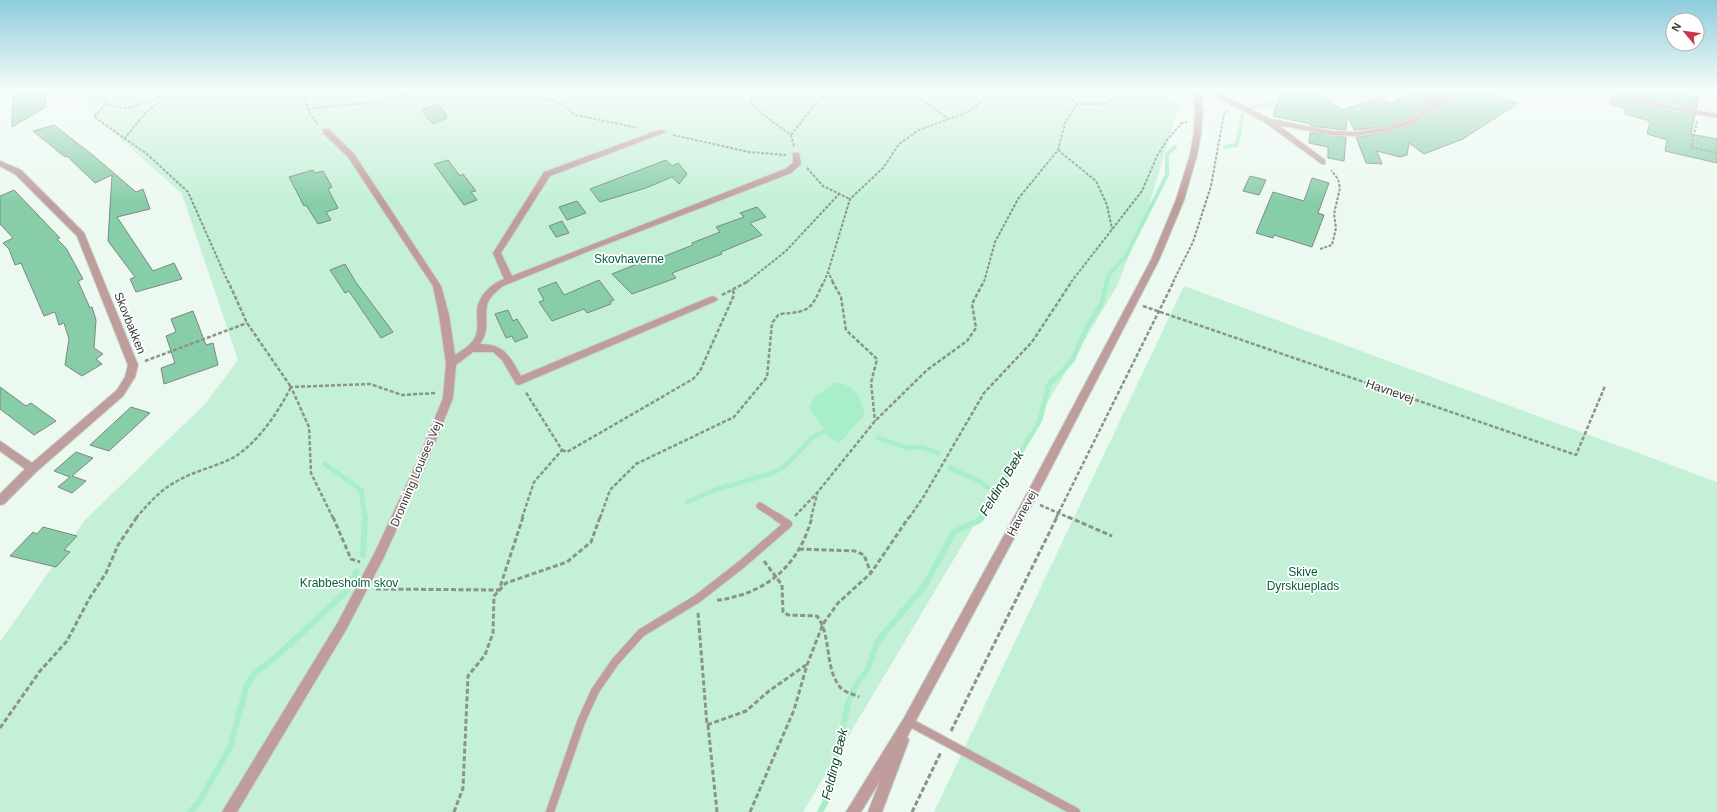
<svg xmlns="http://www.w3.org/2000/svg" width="1717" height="812" viewBox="0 0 1717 812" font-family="Helvetica,sans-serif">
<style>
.green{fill:#c3f0d7}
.water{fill:#a8efc9}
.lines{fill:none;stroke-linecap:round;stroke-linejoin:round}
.stream-far2{stroke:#a8efc9;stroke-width:4}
.stream-far1{stroke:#a8efc9;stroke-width:5}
.stream{stroke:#a8efc9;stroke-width:6}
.building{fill:#86cda8;stroke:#7c8881}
.service-far1-casing{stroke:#c7d3cc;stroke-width:8}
.service-casing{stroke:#c7d3cc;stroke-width:10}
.minor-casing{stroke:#c7d3cc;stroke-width:2}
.tertiary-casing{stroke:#c7d3cc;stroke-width:2}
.path-far2{stroke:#8b938e;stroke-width:2;stroke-dasharray:3 1.5;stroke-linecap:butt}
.path-far1{stroke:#8b938e;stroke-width:2.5;stroke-dasharray:4 2;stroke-linecap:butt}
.path{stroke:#8b938e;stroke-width:3;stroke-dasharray:5 2.5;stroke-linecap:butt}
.service-far1{stroke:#be9d9c;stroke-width:7}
.service{stroke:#be9d9c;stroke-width:8}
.minor{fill:#be9d9c;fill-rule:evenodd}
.tertiary{fill:#be9d9c;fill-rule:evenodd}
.labels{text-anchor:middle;stroke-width:3.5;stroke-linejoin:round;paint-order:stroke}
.park-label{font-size:12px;fill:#035f3e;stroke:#fff}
.street-label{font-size:12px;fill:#353a37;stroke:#fff}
.water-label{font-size:13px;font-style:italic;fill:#0a442c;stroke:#fff}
</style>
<rect width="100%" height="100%" fill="#ecf9f1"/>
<path class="green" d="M83,91H1158L1162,96L1179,104L1149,206L1117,286L803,812H0V642L85,520L206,403L238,360L182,194L84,106Z
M1184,286L1717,482V812H934Z"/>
<path class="water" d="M836,382C857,387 859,395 865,414L842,440L838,442L830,438L809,408L814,397Z"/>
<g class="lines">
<path class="stream-far2" d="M1316,95L1337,91
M1254,107L1282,102
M1225,147L1237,145L1243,113
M1107,282L1108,276L1126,256L1167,175V154L1175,147"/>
<path class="stream-far1" d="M878,438L908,448L922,447L938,453
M325,464L361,490L365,518
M950,467L953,470L978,480L995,493
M687,502L715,490L772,473L784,467L812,438L825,431
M981,518L1040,420L1049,384L1072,361L1088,325L1102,303L1107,281"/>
<path class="stream" d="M363,555L365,517
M190,812L199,802L230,747L247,685L255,673L277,656L345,593L357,571
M820,812L826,801L849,700L856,685L868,669L877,642L925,585L954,532L980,520L982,517"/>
</g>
<path class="building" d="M13,91H46V107L12,127Z
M1281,91H1318L1342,110L1380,98L1390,104L1413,91H1449L1404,120L1382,127L1354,130L1347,115L1346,130L1311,126V124L1273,116Z
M1462,91H1498L1496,96L1518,103L1463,139L1424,154L1409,143L1407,155L1400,157L1377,151L1382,164L1366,163L1356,137L1383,133L1411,126Z
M1618,91H1686L1690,96L1699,98L1696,109Z
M1611,96L1695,115L1691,134L1717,139V163L1665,151L1667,140L1647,134L1650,121L1625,114L1626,109L1610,104Z
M438,104L447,115L445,116L447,118L433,124L421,110Z
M54,125L94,156L136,192L143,189L150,209L117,217L153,271L174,263L182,279L136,292L130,279L135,277L108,241L112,175L95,183L67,156L65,157L33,131Z
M1310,133L1346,137L1344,161L1328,158V147L1309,143Z
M448,160L460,176L463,174L476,191L471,192L477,200L464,205L434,164Z
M666,160L672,166L678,163L687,174L679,184L672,177L646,188L600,202L590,189Z
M313,170L315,173L323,171L332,187L328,189L338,208L326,212L331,220L318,224L306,205L304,206L289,177Z
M1250,176L1266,180L1259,195L1243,191Z
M1312,178L1329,183L1318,213L1324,215L1312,247L1274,235L1273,238L1256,233L1273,192L1304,201Z
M14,190L60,238L57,239L66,248L83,279L78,281L90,308L92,307L96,320L94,348L103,354L96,359L102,364L82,376L65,365L69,339L64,323L59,325L55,312L44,316L21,263L15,265L9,249L3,243L13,238L0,224V196Z
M577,201L586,213L567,220L559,207Z
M757,207L766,217L750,223L762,235L721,252L722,254L672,273L676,278L632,294L612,274L652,258L656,257L657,259L693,245L692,243L720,232L716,227L744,217L740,213Z
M562,221L569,233L556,237L549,226Z
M345,264L355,281L393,332L381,338L349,291L345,293L330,270Z
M599,280L614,300L610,302L611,304L587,313L584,309L552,321L539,302L544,300L538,289L556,282L564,295Z
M508,310L513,321L517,319L528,337L515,342L512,336L506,338L495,314Z
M193,311L206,345L213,343L218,365L164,384L161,368L175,363L166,336L176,332L171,319Z
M0,387L26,406L31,403L56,421L34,435L0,409Z
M131,407L150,413L109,451L90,445Z
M76,452L93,458L72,476L86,481L72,493L58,487L70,477L54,471Z
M43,527L77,536L64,550L70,552L56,567L10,556L33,532L37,534Z"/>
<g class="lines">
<g class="service-far1-casing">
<path id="service-far1" d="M760,506L779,518"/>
</g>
<g class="service-casing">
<path id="service" d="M909,722L1076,812
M550,812L581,722L595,691L615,662L641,633L697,599L742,564L788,524L777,517"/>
</g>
<g class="minor-casing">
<path id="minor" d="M1206,91H1215L1270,119L1331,131L1354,132L1382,128L1405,121L1452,91H1461L1411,125L1383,132L1354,136L1331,135L1278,125L1325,160V164H1322L1266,123Z
M1599,91H1612L1673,106L1717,114V118L1673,110Z
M323,129H329L354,154L441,286L449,315L455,355C461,351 470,346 474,339C479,331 477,321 477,311C478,296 491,284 504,279L493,253L544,172L659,130H662L666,132L550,176L501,253L512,276L785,169L793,163V153H799L801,164L791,173L599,247L503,286C498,290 493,294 489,300C482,313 492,328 480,344C505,344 510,357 521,376L710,297L713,296L718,299L716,301L519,385L516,384L502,360L493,352H473L456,365L453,398L427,462L384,557L346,630L237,812H222L338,622L375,552L417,462L443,398L446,363L439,315L433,286L348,157L323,133Z
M0,161L21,170L84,233L138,365L135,377L123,396L36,472L4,504L0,505V494L25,469L0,451V441L32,463L117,390L125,377L128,365L77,236L15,174L0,166Z"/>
</g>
<g class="tertiary-casing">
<path id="tertiary" d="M1193,91H1201L1203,111L1201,133L1197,155L1184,200L1159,260L1033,503L907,737L909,740L882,812H868L880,781L861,812H846L904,718L1025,497L1151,260L1176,200L1190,155L1194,133L1195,111Z"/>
</g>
<path class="path-far2" d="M105,91L106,104L94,117L147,154L188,192L228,282
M303,91L309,113L318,124
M533,91C541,101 553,99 563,105C568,109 570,112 576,115L638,128
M754,91L751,102L762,114L791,135L794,146
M911,91L948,119
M1061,91L1077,104
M106,104L122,108L132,107L175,91
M307,109L376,102L416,91
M1697,121L1691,147L1717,153
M673,135L749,152L786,155
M791,135L821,97L834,91
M124,139L147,111L173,93
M1058,150L1096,181L1107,205L1112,229
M807,168L823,186L850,199
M1320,249L1332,245L1336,228L1334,214L1340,188L1338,179L1331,170
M747,282L786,251L839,194
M824,282L828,272
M833,282L828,272L850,199L883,168L899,144L919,130L970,111L985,98L989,91
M984,282L995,242L1018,199L1058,150L1065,123L1077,104H1103L1130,91
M1071,282L1142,191L1157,156L1167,140L1182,123L1187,122
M1173,282L1193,242L1211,186L1224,114L1228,111"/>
<path class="path-far1" d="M832,281L841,297L846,330L877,359L871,383L875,421
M722,295L749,281
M1143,306L1576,455L1605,386
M145,361L247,323
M562,450L567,452L693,379L700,371L734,295L733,290
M1040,505L1070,518
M795,516L817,493L875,421L927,370L967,341L976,328L972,304L984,281
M136,518C149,503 161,489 179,480C197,470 219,466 236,456C260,440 278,412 291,387L247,323L228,281
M333,518L311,473L309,427L291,387L370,384L402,395L436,393
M522,518L534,482L562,450L525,391
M600,518L610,490L636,464L734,417L767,377L772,323L779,314C812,312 811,309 824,281
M811,518L817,494
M909,518L924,496L984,393L1032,342L1072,281
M1056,518L1174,281"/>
<path class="path" d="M333,517L351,559L360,562
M1068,517L1112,536
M799,549L855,551L864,555L871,573
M764,561L782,585L783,612L788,615L817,616C832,636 824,667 840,687C843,692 854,694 859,697
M376,589L499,590L523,517
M717,600C725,600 733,597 741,595C779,583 802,555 812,517
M698,613L707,725L746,711L769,691L806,665
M708,725L717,812
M0,728L40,671L67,641L89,599L106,573L118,545L137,517
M951,731L1057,517
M454,812L463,788L468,676L485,655L493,633L494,596L506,583L567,562L591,542L600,517
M750,812L794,710L807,665L823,624L838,603L871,573L909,517
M912,812L941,752"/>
<use href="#service-far1" class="service-far1"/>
<use href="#service" class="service"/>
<use href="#minor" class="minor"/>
<use href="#tertiary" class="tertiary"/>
</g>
<linearGradient id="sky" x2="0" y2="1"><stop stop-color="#8eccdc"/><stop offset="0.44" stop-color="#f6fcf9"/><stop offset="1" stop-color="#f6fcf9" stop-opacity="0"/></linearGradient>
<rect width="1717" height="205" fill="url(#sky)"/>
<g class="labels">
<g class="park-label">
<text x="629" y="263">Skovhaverne</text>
<text x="1303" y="576">Skive<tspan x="1303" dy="14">Dyrskueplads</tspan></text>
<text x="349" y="587">Krabbesholm skov</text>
</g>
<g class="street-label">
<text transform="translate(130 323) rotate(68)" y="4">Skovbakken</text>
<text transform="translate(1390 391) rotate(19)" y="4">Havnevej</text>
<text transform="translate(416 474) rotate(-67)" y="4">Dronning Louises Vej</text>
<text transform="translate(1022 513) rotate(-62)" y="4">Havnevej</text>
</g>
<g class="water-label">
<text transform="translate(1001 483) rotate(-59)" y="5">Felding Bæk</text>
<text transform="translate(834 764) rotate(-76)" y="5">Felding Bæk</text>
</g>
</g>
<g transform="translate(1685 32) rotate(299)"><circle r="19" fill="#ffffff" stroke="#aeb0af"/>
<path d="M0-3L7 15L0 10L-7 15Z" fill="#c7374a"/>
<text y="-6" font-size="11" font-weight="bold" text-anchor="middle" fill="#353a37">N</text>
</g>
</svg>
